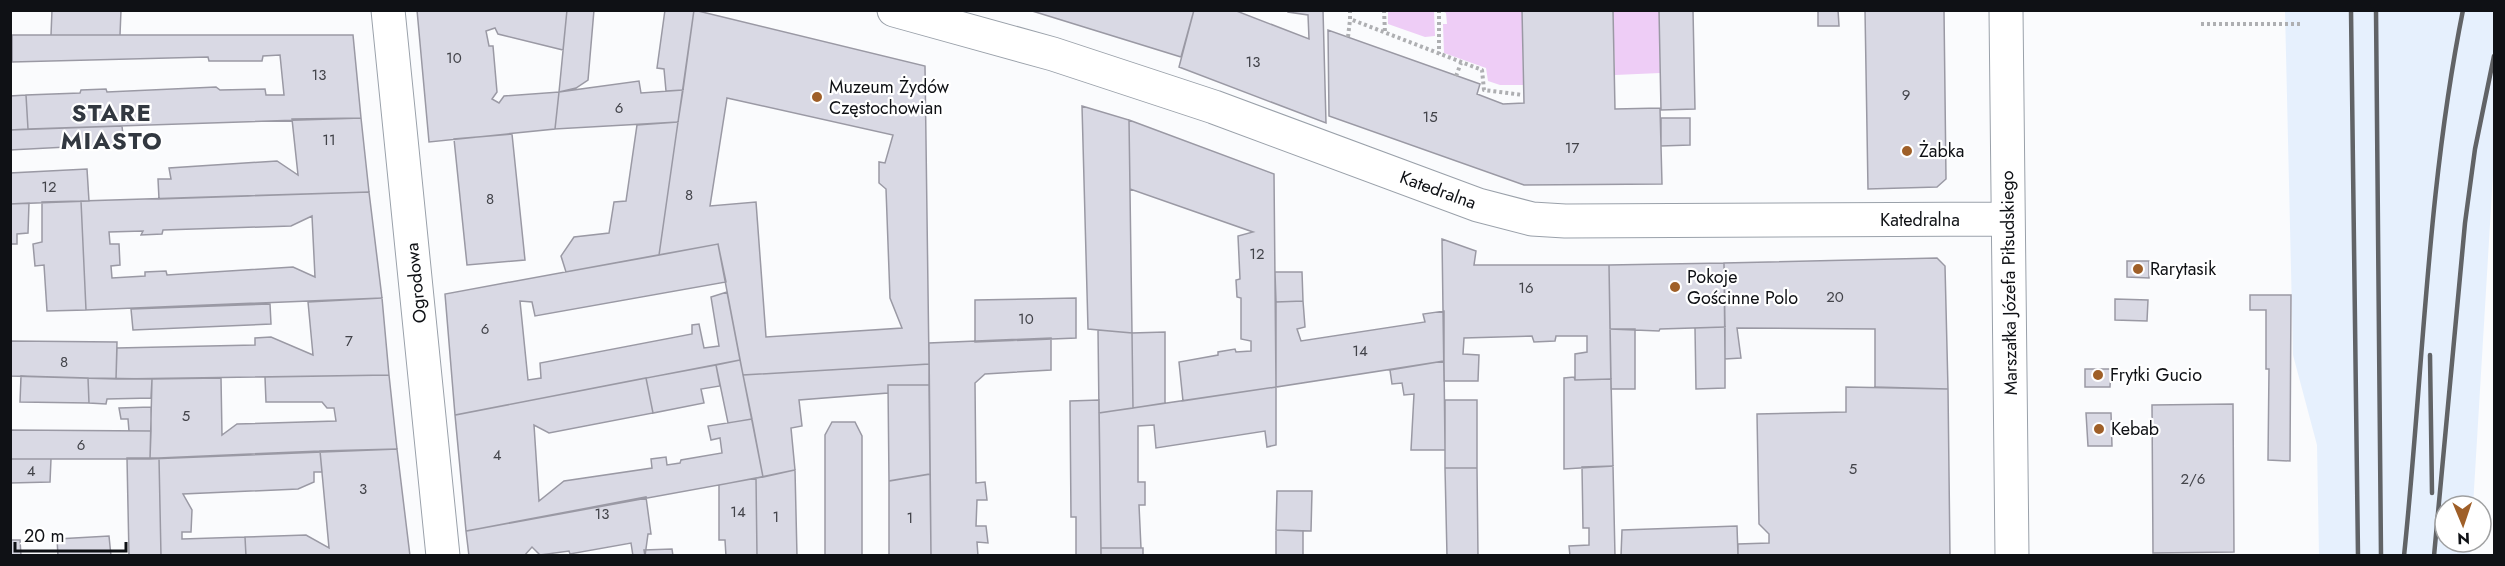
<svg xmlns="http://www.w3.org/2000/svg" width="2505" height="566" viewBox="0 0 2505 566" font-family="Jost,sans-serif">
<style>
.built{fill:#e6f0fd}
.green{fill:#eecdf6}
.building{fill:#d9d9e4;stroke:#9a99a4;stroke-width:1.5;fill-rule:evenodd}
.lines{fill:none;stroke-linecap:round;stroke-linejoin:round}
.minor-casing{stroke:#9aa1aa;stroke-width:35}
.path{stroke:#aeafb2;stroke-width:4;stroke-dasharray:3 3;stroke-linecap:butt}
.minor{stroke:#fff;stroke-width:33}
.rail{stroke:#616366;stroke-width:4.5}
.poi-dot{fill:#9f5f28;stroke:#fff;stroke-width:2}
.labels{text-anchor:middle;stroke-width:4.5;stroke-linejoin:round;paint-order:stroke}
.number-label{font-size:15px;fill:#424349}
.poi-label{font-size:18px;fill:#0f1115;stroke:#fff;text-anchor:start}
.street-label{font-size:18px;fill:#0f1115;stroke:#fff}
.district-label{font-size:24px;font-weight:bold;letter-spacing:1.5px;fill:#323840;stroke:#fff}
</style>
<rect width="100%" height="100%" fill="#fafbfd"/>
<path class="built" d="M2285,11H2494V158L2473,506H2445V542H2471L2470,555H2319L2317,445L2293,355Z"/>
<path class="green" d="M1388,11H1434L1435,36L1425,37L1388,24Z
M1442,11H1522L1523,85H1500L1488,81L1486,68L1444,53L1443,24H1447L1446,13Z
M1613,11H1659L1660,73L1615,75Z"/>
<path class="building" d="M52,10H121L120,35H51Z
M417,10H567L563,50L498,34L495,28L486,31L489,46H493L497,92L492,99L499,103L504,96L559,92L555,129L429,142Z
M567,10H594L588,80L576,88L559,92Z
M665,10H694L683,90L666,91L664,69L657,68Z
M694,10L925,66L929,364L743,375L718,244L659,255ZM727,98L893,135L885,163L879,162V183L886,189L890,298L902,328L766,337L756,202L710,206Z
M1029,10H1194L1181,57Z
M1194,10H1234L1309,39L1308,15L1288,12V10H1323L1326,123L1179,67Z
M1522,10H1613L1615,109L1660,108L1662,184L1524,185L1329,116L1328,30L1480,84L1477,94L1503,104L1524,103Z
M1659,10H1693L1695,109L1661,110Z
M1818,10H1838L1839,26H1818Z
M1865,10H1944L1946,179L1937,187L1868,189Z
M12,35H353L361,118L28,129L26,95L80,93L81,90L106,89L107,92L216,87L220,90L265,89L266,95H284L280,55L263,56L262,61H209L208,57L12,62Z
M639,81L641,93L683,90L678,122L555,129L559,92Z
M26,95L28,129L10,130V96Z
M1082,106L1129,120L1132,333L1088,329Z
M361,118L369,192L159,199L158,179H171L169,168L277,161L298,175L292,119Z
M1661,118H1690V145L1661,146Z
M1129,120L1274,174L1276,387L1183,401L1179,362L1218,355V352L1235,349L1236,352L1251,351V341L1241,339V298L1237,297L1236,280L1240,279L1238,236L1253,232L1130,189Z
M678,122L659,255L566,272L561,256L574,237L609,233L614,202L626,201L637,125Z
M122,126L124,144L10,150V130Z
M512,134L525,260L467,265L454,139Z
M87,169L89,201L10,204V173Z
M369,192L382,298L86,310L81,201ZM312,216L315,277L293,267L167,275L166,271L145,272V276L112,278L111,266L120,265L119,244H110L109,232L143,231L141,235L162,234L163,230L291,226Z
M81,201L86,310L47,311L44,265L35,266L33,244L42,242V202Z
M29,203L28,233L17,234V244H10V204Z
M1442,239L1476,251L1474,265H1609L1611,379L1575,380V354L1587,352V336H1556L1555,341L1534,342L1532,336L1464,338L1463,354L1479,355L1478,381H1444Z
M718,244L726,282L535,316L532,302L520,301L528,380L541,378L540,363L692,334V325L699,324L704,348L719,346L711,297L727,292L740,360L455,415L445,294Z
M1937,258L1945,266L1948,389L1875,387V329L1737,328L1741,358L1725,359L1724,263Z
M2127,261H2149V278L2127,277Z
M1724,263L1725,327L1660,329L1659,331L1610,329L1609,265Z
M1275,272H1302L1303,301L1276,302Z
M2250,295H2291L2290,461L2268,460L2269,369H2266V310H2250Z
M382,298L389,375L116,379L117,348L255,345V338L271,337L313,355L308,302Z
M1076,298V338L975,342V300Z
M2115,299L2148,300L2147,321L2115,320Z
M1303,301L1305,327L1297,329L1301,341L1425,322L1423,314L1444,311V361L1276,387V302Z
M270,304L271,324L133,330L131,309Z
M1725,327V388L1696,389L1695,328Z
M1610,329H1635V389H1611Z
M1098,330L1132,333L1133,408L1099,413Z
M1165,332V403L1133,408L1132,333Z
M1051,338V370L985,374L975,383L976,483L985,482L987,500H977L976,526H986L988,543L977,542L978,556H931L929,343Z
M10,341L117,342L116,379L10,376Z
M740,360L752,419L728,423L716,365Z
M1444,361L1445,450H1411L1414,394L1404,395L1402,383L1392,384L1390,370Z
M929,364V385H888V393L799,400L802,426L791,428L795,470L763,477L743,375Z
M716,365L720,386L701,389L704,403L653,413L646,378Z
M2085,369H2111L2110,387H2085Z
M389,375L397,449L150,459L152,379L221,378L222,435L237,424L336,421L334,408H327L322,402H266L265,377Z
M21,376L88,378L89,403L20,402Z
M1574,377L1575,380L1611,379L1613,466L1564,469V378Z
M88,378L152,379L151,398L107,399L106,404L89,403Z
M646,378L653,413L549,433L534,425L539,501L564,481L652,468L651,459L666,457L667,465L680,463L681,460L722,453L720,438L711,440L708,426L752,419L763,477L466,531L455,415Z
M888,385H929L930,474L889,481Z
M1276,387V445L1267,447L1265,431L1156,448L1154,425L1138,426V482H1145V505H1139L1141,548H1101L1099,413Z
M1846,387L1948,389L1950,556H1738V544L1769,543V534L1759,524L1757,414L1846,412Z
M1099,400L1101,556H1076V517H1071L1070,401Z
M1445,400H1477V468H1445Z
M2233,404L2234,552L2153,553L2152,405Z
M151,407V431H129L128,419H121L119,408Z
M2086,413H2111L2112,446H2088Z
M832,422H855L862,436V556H825V435Z
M10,430L151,431L150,459H10Z
M397,449L410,556H246L245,537L306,535L329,548L320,451Z
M320,451L322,472H314V482L298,489L183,494L192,510L191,532H182V539L245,537L246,556H161L159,458Z
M127,458H159L161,556H129Z
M10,459H51L50,482L10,483Z
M1613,466L1615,556H1570L1569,546L1589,545V528H1583L1582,467Z
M1445,468H1477L1478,556H1447Z
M795,470L797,556H757L756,478Z
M930,474L931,556H889V481Z
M756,478L757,556H726L725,540H719V485Z
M1277,491H1312L1311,531L1276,530Z
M646,497L651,534H648L645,556H633L631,543L570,554L569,551L540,555L532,547L524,556H469L466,531Z
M1737,526L1738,556H1621L1622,530Z
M1276,530L1303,531V556H1276Z
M109,536L111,556H58L57,539Z
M10,540H20L21,556H10Z
M1101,548H1143V556H1101Z
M672,549L673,556H645L644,550Z"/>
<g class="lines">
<g class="minor-casing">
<path id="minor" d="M388,10L443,556
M894,10L1053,54L1214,107L1478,205L1532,219L1565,221L2007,219
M2006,10L2012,556"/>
</g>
<path class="path" d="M1350,10V19L1482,70L1484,90L1523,95
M1384,10L1385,33
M1439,10V54
M2201,24H2301
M1348,37L1350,20
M1456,76L1461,63"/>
<use href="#minor" class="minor"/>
<path class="rail" d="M2351,10L2358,556
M2376,10L2381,556
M2430,355L2432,493
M2404,556C2423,374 2427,189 2463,10
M2434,556L2465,223L2475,149L2494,56"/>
</g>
<g class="poi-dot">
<circle cx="817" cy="97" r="6"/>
<circle cx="1907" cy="151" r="6"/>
<circle cx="2138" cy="269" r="6"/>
<circle cx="1675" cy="287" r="6"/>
<circle cx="2098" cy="375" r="6"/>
<circle cx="2099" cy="429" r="6"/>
</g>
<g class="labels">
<g class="number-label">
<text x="454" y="63">10</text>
<text x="1253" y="67">13</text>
<text x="319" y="80">13</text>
<text x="1906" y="100">9</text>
<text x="619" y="113">6</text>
<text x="1430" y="122">15</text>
<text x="329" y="145">11</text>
<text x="1572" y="153">17</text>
<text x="49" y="192">12</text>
<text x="689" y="200">8</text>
<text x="490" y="204">8</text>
<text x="1257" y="259">12</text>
<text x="1526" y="293">16</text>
<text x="1835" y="302">20</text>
<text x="1026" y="324">10</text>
<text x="485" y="334">6</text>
<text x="349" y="346">7</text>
<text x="1360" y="356">14</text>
<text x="64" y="367">8</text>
<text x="186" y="421">5</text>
<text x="81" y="450">6</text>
<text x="497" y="460">4</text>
<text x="1853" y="474">5</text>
<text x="31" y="476">4</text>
<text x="2193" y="484">2/6</text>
<text x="363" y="494">3</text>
<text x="738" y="517">14</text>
<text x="602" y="519">13</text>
<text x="776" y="522">1</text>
<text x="910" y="523">1</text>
</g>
<g class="poi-label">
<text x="829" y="93">Muzeum Żydów<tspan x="829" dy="21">Częstochowian</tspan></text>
<text x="1919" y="157">Żabka</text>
<text x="2150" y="275">Rarytasik</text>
<text x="1687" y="283">Pokoje<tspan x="1687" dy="21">Gościnne Polo</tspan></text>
<text x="2110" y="381">Frytki Gucio</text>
<text x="2111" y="435">Kebab</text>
</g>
<g class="street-label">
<text transform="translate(1438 190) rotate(20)" y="6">Katedralna</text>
<text x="1920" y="226">Katedralna</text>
<text transform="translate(416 283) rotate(-96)" y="6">Ogrodowa</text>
<text transform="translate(2009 283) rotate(-91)" y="6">Marszałka Józefa Piłsudskiego</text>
</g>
<g class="district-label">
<text x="112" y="121">STARE<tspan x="112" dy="28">MIASTO</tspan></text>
</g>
</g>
<rect width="2505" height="566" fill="none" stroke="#0f1115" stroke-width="24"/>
<g transform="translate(2463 524) rotate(178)"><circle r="28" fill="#ffffff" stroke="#9fa0a1" stroke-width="1.5"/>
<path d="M0-4.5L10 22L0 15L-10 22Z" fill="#9f5f28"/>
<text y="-9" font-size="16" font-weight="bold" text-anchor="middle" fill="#0f1115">N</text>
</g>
<path d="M15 542v9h111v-9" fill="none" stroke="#0f1115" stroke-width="3"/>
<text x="24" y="542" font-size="18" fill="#0f1115" stroke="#ffffff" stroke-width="4.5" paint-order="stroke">20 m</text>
</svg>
